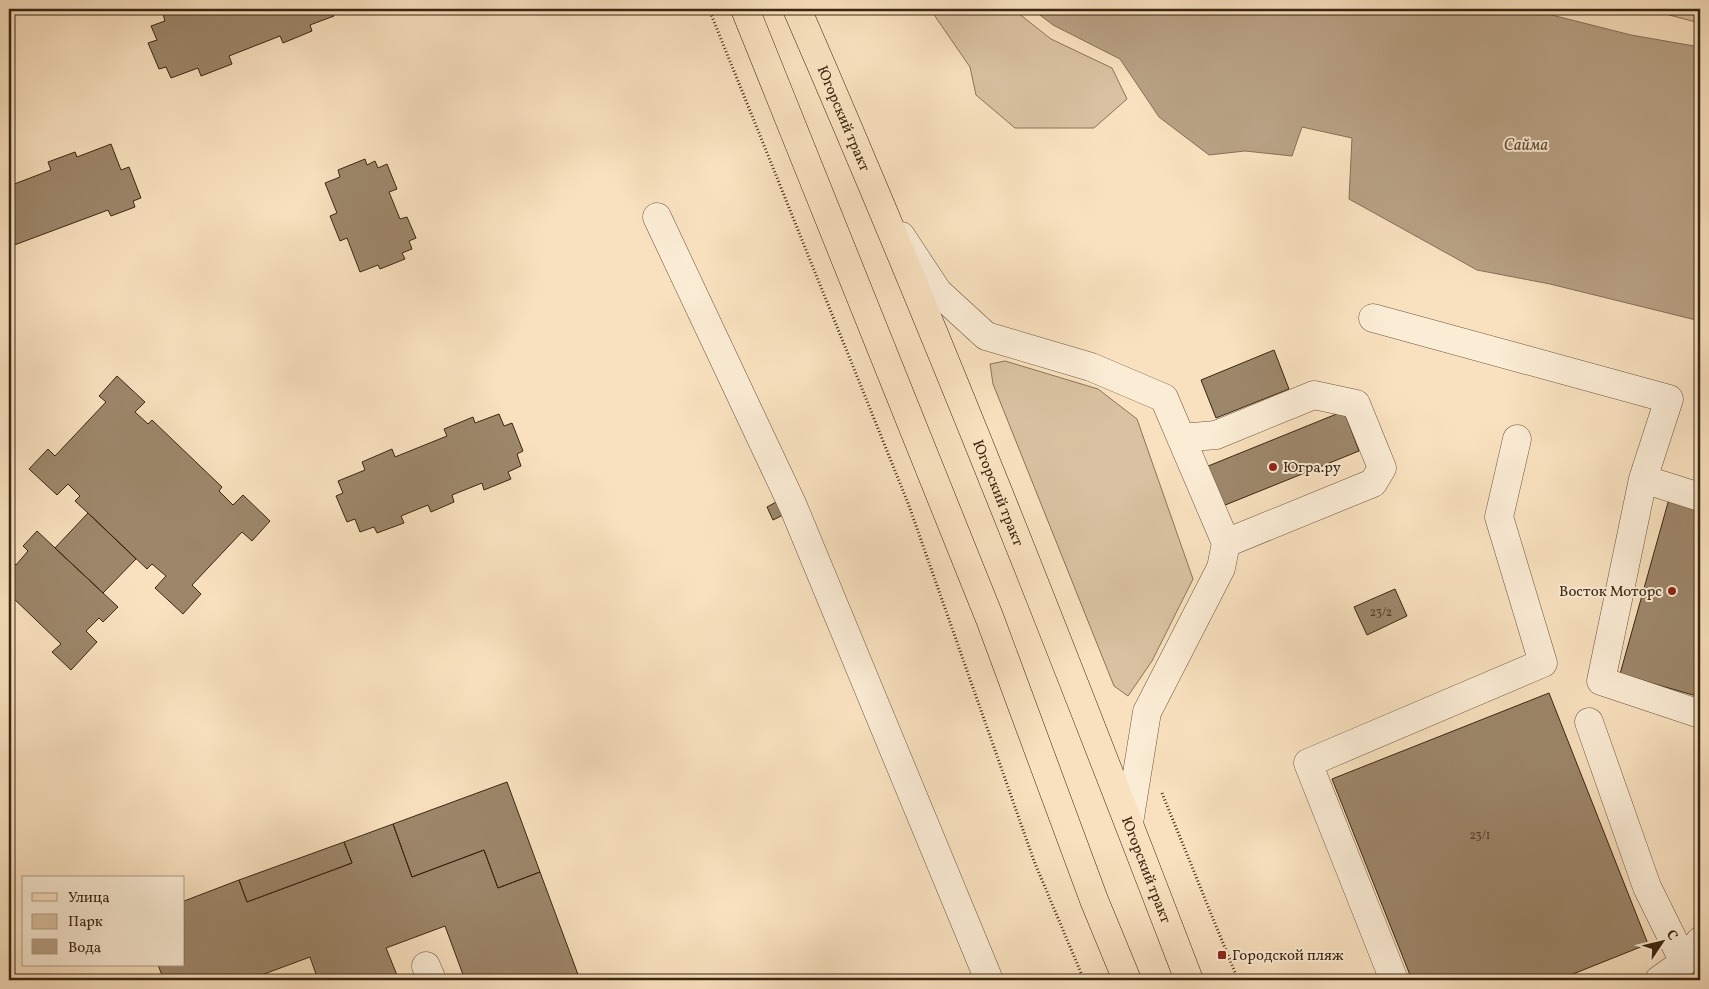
<svg xmlns="http://www.w3.org/2000/svg" width="1709" height="989" viewBox="0 0 1709 989" font-family="Vollkorn,serif">
<style>
.green{fill:#d9c1a1;stroke:#8a7459}
.water{fill:#b8a184;stroke:#867056}
.building{fill:#9d876b;stroke:#3a2611}
.lines{fill:none;stroke-linecap:round;stroke-linejoin:round}
.minor-casing{stroke:#6a553c;stroke-width:29}
.major-casing{stroke:#3a2611;stroke-width:29}
.path{stroke:#3a2611;stroke-width:3;stroke-dasharray:1 2.5;stroke-linecap:butt}
.minor{stroke:#fbecd5;stroke-width:28}
.major{stroke:#f9e1bf;stroke-width:28}
.poi-dot{fill:#8f2418;stroke:#fbecd5;stroke-width:2}
.labels{text-anchor:middle;stroke-width:4;stroke-linejoin:round;paint-order:stroke}
.number-label{font-size:12px;fill:#533e28}
.street-label{font-size:15px;fill:#3a2611;stroke:#fbecd5}
.poi-label{font-size:15px;fill:#3a2611;stroke:#fbecd5;text-anchor:start}
.water-label{font-size:16px;font-style:italic;fill:#604b34;stroke:#fbecd5}
</style>
<rect width="100%" height="100%" fill="#f9e1bf"/>
<filter id="stains"><feTurbulence type="fractalNoise" baseFrequency=".004" numOctaves="4"/><feColorMatrix values="0 0 0 0 .2 0 0 0 0 .09 0 0 0 0 .02 0 0 0 .5 -.17"/></filter>
<radialGradient id="worn" r=".72"><stop offset=".6" stop-color="#630" stop-opacity="0"/><stop offset="1" stop-color="#630" stop-opacity=".3"/></radialGradient>
<path class="green" d="M930,9H1013L1051,39L1112,68L1127,99L1094,128H1015L976,95L970,67Z
M1646,9H1700V23Z
M1005,361L1098,389L1137,419L1193,579L1152,661L1128,696L1114,686L993,384L990,364Z"/>
<path class="water" d="M1032,9H1528L1631,35L1700,47V321L1550,284L1477,270L1349,199L1352,138L1302,127L1292,156L1245,151L1209,155L1159,117L1120,59L1053,25Z"/>
<path class="building" d="M175,9H331L334,16L310,25L312,31L283,43L280,36L229,56L232,64L201,76L198,68L171,78L166,67L159,69L148,43L157,40L151,26L165,21L163,14Z
M111,144L121,170L129,167L141,198L133,201L135,207L111,216L108,210L9,247V186L51,170L48,162L75,152L77,157Z
M365,159L367,165L375,161L378,168L387,164L397,189L389,192L400,219L407,217L416,238L409,241L412,249L402,253L405,259L380,269L378,265L360,272L347,238L340,241L330,216L337,213L325,183L340,177L338,170Z
M1274,350L1289,389L1216,418L1201,380Z
M117,376L145,402L135,412L148,424L152,420L222,487L219,491L233,505L243,495L270,521L252,541L242,532L192,585L201,594L183,614L155,588L166,576L152,564L147,569L88,513L75,501L80,496L68,484L57,495L29,469L48,449L55,456L106,402L99,396Z
M1344,411L1359,451L1203,514L1186,475Z
M499,414L504,426L512,423L523,451L517,454L521,466L508,472L511,479L484,490L482,483L452,495L454,502L431,512L428,505L401,516L404,523L377,533L374,527L360,532L355,519L347,522L336,496L343,493L338,481L365,470L362,462L392,449L395,457L447,436L444,429L473,417L475,423Z
M1669,499L1700,508V697L1620,674Z
M778,501L785,514L773,520L767,507Z
M88,513L136,559L103,593L55,548Z
M37,531L118,607L103,622L99,618L86,631L97,642L71,670L52,652L61,644L9,594V558L16,565L28,551L23,546Z
M1395,589L1407,616L1367,635L1354,607Z
M1549,693L1648,944L1558,980H1412L1332,779Z
M507,782L540,872L498,888L484,850L412,877L393,824Z
M393,824L412,877L484,850L498,888L540,872L580,980H465L445,926L386,948L399,980H318L310,957L248,980H164L158,965H184V901L239,880L247,902L352,863L344,842Z
M344,842L352,863L247,902L239,880Z"/>
<g class="lines">
<g class="minor-casing">
<path id="minor" d="M657,217L793,506L989,980
M901,236L938,292L986,336L1091,367L1164,398L1226,543L1221,568L1147,712L1129,823
M1373,318L1669,399L1643,479L1601,681L1700,714
M1181,438L1216,435L1314,395L1356,404L1382,468L1373,483L1226,543
M1643,479L1700,497
M1589,722L1647,887L1684,962
M426,966L432,980
M1394,980L1308,763L1543,663L1499,517L1517,439
M1659,980L1684,962L1700,941"/>
</g>
<g class="major-casing">
<g id="major">
<path d="M745,9L990,619L1094,900L1127,980"/>
<path id="s1" d="M797,9C936,329 1064,654 1189,980"/>
</g>
</g>
<path class="path" d="M709,9L908,503L1034,861L1084,980
M1162,793L1238,980"/>
<use href="#minor" class="minor"/>
<use href="#major" class="major"/>
</g>
<g class="poi-dot">
<circle cx="1273" cy="467" r="5"/>
<circle cx="1672" cy="591" r="5"/>
<rect x="1217" y="950" width="10" height="10" rx="2.5"/>
</g>
<g class="labels">
<g class="number-label">
<text x="1381" y="616">23/2</text>
<text x="1480" y="839">23/1</text>
</g>
<g class="street-label">
<text dy="5" stroke="none"><textPath href="#s1" startOffset="119">Югорский тракт</textPath></text>
<text dy="5" stroke="none"><textPath href="#s1" startOffset="524">Югорский тракт</textPath></text>
<text dy="5" stroke="none"><textPath href="#s1" startOffset="929">Югорский тракт</textPath></text>
</g>
<g class="poi-label">
<text x="1283" y="472">Югра.ру</text>
<text x="1662" y="596" text-anchor="end">Восток Моторс</text>
<text x="1232" y="960">Городской пляж</text>
</g>
<g class="water-label">
<text x="1526" y="150">Сайма</text>
</g>
</g>
<rect width="1709" height="989" fill="none" stroke="#f9e1bf" stroke-width="30"/>
<rect x="10" y="10" width="1689" height="969" fill="none" stroke="#3a2611" stroke-width="2.5"/>
<rect x="15" y="15" width="1679" height="959" fill="none" stroke="#3a2611"/>
<rect x="22" y="876" width="162" height="90" fill="#fbecd5" stroke="#ae9d87"/>
<rect x="32" y="893" width="25" height="8" fill="#f9e1bf" stroke="#ae9d87"/>
<text x="68" y="902" font-size="15" fill="#3a2611">Улица</text>
<rect x="32" y="914" width="25" height="15" fill="#d9c1a1" stroke="#ae9d87"/>
<text x="68" y="926" font-size="15" fill="#3a2611">Парк</text>
<rect x="32" y="939" width="25" height="15" fill="#b8a184" stroke="#ae9d87"/>
<text x="68" y="952" font-size="15" fill="#3a2611">Вода</text>
<g transform="translate(1662 942) rotate(55)" stroke="#fbecd5" stroke-width="4" paint-order="stroke">
<path d="M0-4L9 19L0 12L-9 19Z" fill="#3a2611"/>
<text y="-8" font-size="14" font-weight="bold" text-anchor="middle" fill="#3a2611">С</text>
</g>
<rect width="100%" height="100%" filter="url(#stains)"/>
<rect width="100%" height="100%" fill="url(#worn)"/>
</svg>
